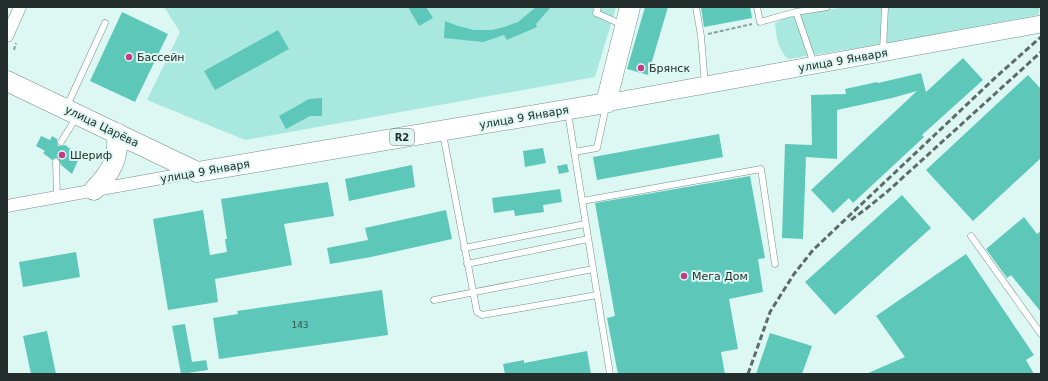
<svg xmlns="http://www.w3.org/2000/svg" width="1048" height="381" viewBox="0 0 1048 381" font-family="'DejaVu Sans',sans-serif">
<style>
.green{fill:#a9e8de}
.building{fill:#5dc7b9}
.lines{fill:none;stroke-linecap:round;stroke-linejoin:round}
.lane-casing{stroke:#758e89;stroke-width:7}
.street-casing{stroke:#758e89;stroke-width:13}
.secondary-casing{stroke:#758e89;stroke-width:18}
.primary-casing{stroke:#758e89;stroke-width:21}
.path{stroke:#8a9e9a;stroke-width:2;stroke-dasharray:4 2;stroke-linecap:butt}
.lane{stroke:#fff;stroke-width:6}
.street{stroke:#fff;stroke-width:12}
.secondary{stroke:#fff;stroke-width:17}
.primary{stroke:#fff;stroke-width:20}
.rail{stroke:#5d6c69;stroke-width:3;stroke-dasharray:6 3;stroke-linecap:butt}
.poi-dot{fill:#c23d81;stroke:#ddf8f3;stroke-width:1.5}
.labels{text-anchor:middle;stroke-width:4;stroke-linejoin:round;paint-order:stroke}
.number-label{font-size:9px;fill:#32544f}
.shield{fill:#ddf8f3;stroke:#5c6b68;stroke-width:1}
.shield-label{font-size:10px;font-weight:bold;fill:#242e2c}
.poi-label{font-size:11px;fill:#242e2c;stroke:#ddf8f3;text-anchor:start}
.street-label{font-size:11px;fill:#242e2c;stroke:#ddf8f3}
</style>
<rect width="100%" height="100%" fill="#ddf8f3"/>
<path class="green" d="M164,7H616L595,77L245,140L147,100L180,32Z
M847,7H1040L1038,15L884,44L788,59C777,47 777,39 775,23L790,15Z"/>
<path class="building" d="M408,7H426L433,18L419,26Z
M536,7H551L536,24L537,27L507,40L504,35L483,42L444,38L445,21L458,26L474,30H492L504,27L518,22Z
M645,7H668L648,75L627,69Z
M701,7H750L752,18L704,27Z
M122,12L168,34L135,102L90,81Z
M278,30L289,49L215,90L204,71Z
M963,58L983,80L922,135L924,137L853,203L849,198L833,213L811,190L917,91L892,98L837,110V159L806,157L803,239L782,238L785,144L812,145L811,95L846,94L845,89L877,82L878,83L921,73L926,92Z
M1028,75L1041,89V158L973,221L926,170Z
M322,98V116H310L286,129L279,116L309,99Z
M719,134L723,157L597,180L593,157Z
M41,136L50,140L52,136L57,139V142L58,146H61L65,145L80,156L72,174L61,165L58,158H55L52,160L43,153L45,151L36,146Z
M543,148L546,163L525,167L523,151Z
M567,164L569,172L559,174L557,166Z
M412,165L415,187L349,201L345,179Z
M750,176L765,258L758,259L763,292L729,299L738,349L721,352L725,374H618L607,318L615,316L595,203Z
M328,182L334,216L284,224L292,265L215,279L218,302L168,310L153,219L203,210L210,255L227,252L225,239H227L221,199Z
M560,189L562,202L543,205L544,212L515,216L514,210L494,213L492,198Z
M902,195L931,228L835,315L805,282Z
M446,210L452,239L371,257L330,264L327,248L368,240L365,228Z
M1024,217L1037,234L1041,231V312L1011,275L1007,278L986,249Z
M76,252L80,277L23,287L19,262Z
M966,254L1034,355L1026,360L1034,374H866L905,357L876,316Z
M382,290L388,335L219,359L213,318L238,314L237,311Z
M185,324L192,362L206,360L208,370L181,374L172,326Z
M47,331L56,374H31L23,336Z
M770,333L812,346L802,374H756Z
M587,351L591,374H505L503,364L524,360V363Z"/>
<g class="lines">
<g class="lane-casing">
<path id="lane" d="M598,7L596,13L623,25
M696,7L701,36L705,85
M757,7L760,22L796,12L814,64
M796,12L827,7
M883,51L885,7
M67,106L105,23
M568,113L610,374
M443,134L477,312L482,315L597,295
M61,142L76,118
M574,152L597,148L606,106
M56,162L57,197
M582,201L761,169L775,264
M971,236L1041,334
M464,248L585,224
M467,264L588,239
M434,300L593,269"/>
</g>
<g class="street-casing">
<path id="street" d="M7,36L20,7
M7,206L195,172"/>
</g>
<g class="secondary-casing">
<path id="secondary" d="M606,103L1041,24"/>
</g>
<g class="primary-casing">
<path id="primary" d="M7,81L197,172L606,103L630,7
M94,190C111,172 119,160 117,133"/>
</g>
<path class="path" d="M708,34L752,24
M14,50L16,43
M7,247V219"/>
<use href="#lane" class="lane"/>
<use href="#street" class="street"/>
<use href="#secondary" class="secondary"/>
<use href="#primary" class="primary"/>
<path class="rail" d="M851,220L867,208L888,191L1041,52
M748,374L770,312L794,274L813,250L997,76L1041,37"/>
</g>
<g class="poi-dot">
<circle cx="129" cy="57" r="4"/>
<circle cx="641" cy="68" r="4"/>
<circle cx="62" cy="155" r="4"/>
<circle cx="684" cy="276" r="4"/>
</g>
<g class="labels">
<g class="number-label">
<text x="300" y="328">143</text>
</g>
<rect class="shield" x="390" y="129" width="24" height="16" rx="3"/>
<g class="shield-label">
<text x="402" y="141">R2</text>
</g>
<g class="poi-label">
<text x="137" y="61">Бассейн</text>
<text x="649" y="72">Брянск</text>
<text x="70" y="159">Шериф</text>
<text x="692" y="280">Мега Дом</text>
</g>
<g class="street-label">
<text transform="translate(843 60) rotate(-10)" y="4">улица 9 Января</text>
<text transform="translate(524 117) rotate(-10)" y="4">улица 9 Января</text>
<text transform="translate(102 126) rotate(26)" y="4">улица Царёва</text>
<text transform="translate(205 171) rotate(-10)" y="4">улица 9 Января</text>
</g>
</g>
<rect width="1048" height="381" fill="none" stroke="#242e2c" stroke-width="16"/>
</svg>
